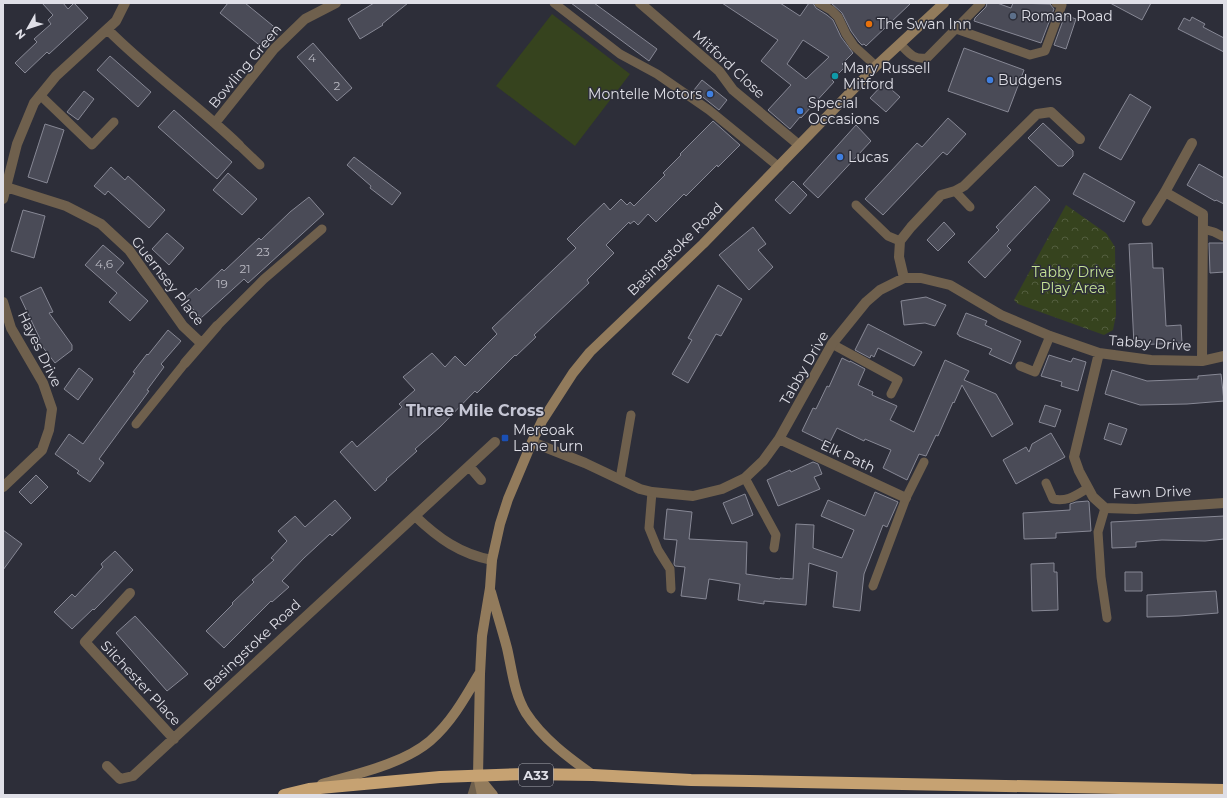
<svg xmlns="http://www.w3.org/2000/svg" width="1227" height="798" viewBox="0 0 1227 798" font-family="Montserrat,sans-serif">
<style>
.park{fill:url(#park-crowns)}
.pitch{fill:#36431e}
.building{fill:#4a4b57;stroke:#878895;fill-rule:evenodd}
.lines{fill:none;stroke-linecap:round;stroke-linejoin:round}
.lane{stroke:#6f604d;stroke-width:9}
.street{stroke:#6f604d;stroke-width:10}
.secondary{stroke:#927b5c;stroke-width:10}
.highway{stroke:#c6a272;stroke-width:12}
.service-dot{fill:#5c6f8a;stroke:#2d2e39;stroke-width:1.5}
.food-dot{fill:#e8710a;stroke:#2d2e39;stroke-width:1.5}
.culture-dot{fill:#0f9aa8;stroke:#2d2e39;stroke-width:1.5}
.shop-dot{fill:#3f7fe0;stroke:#2d2e39;stroke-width:1.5}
.transit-dot{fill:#1a4fb4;stroke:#2d2e39;stroke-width:1.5}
.labels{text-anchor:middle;stroke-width:3;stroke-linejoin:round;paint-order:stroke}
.number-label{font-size:12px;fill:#babac3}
.shield{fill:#2d2e39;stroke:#aaaab3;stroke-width:1}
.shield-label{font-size:13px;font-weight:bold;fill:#dfdfe7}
.poi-label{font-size:14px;fill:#dfdfe7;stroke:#2d2e39;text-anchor:start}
.street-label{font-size:14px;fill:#dfdfe7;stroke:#2d2e39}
.park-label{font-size:14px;fill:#c5e394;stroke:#2d2e39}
.quarter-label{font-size:16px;font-weight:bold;fill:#c5c6d4;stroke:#2d2e39}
</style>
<defs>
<pattern id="park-crowns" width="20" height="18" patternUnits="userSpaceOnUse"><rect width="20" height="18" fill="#36431e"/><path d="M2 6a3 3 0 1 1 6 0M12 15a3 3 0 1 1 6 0" fill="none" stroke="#535e3f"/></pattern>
</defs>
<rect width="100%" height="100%" fill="#2d2e39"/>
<path class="park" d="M1066,205L1106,233L1115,247L1116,315L1113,330L1104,335L1018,304L1014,300Z"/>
<path class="pitch" d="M552,14L630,74L575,146L496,86Z"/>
<path class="building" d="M42,3H63L68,9L74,3L88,18L49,54L47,52L25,73L15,63L37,42L34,39L51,24L48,20L53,15Z
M228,3H245L278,30L263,48L220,13Z
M374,3H408L382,24L383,25L360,39L348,19Z
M571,3H594L657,49L649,61Z
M722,3H780L800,16L809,3H813L816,8L827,15L833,20L841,37L853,53L842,64L845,67L832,80L834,82L801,118L800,117L790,129L768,110L791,85L761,61L778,40ZM803,40L829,57L806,79L787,64Z
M831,3H911L866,46L864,44L862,45L859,42L851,31L842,13Z
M987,3H997L1011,8L1013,3L1050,4L1054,9L1041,43L974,21L975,18L986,7Z
M1110,3H1151L1142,20Z
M1065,15L1076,19L1066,49L1054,45Z
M1192,17L1205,24L1203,27L1224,38V52L1178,29L1184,18L1190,21Z
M313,43L352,88L337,101L297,57Z
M964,48L1024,70L1008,112L948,91Z
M110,56L151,92L138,107L97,70Z
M702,80L727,100L719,110L694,90Z
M884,83L900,97L886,112L870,98Z
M84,91L94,99L78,120L67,112Z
M1130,94L1151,107L1121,160L1099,148Z
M174,110L232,162L217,179L158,127Z
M948,118L966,134L947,155L943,152L883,215L865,199L917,143L922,147Z
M713,121L740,145L718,167L717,165L686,196L684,194L656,222L648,214L638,225L634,221L630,224L629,222L606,245L614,253L587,280L589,283L534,335L536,337L516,356L515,355L477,393L475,391L440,427L415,449L417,451L386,479L387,480L375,491L340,452L352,441L357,447L402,407L399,404L415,390L403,377L432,353L445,367L455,356L465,366L497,334L492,328L576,248L567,239L579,227L604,203L610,210L621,199L627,205L630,202L634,206L665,175L663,173L681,155L680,154Z
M1043,123L1073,151V156L1063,166H1058L1028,138Z
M45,124L64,130L47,183L28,177Z
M856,125L871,141L818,198L803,184Z
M354,157L401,193L392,205L370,188L371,186L347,165Z
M1199,164L1224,178V204L1216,200L1215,201L1187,185Z
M111,167L125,180L128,176L165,210L149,228L108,191L105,195L94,186Z
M228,173L257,199L242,215L213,190Z
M1084,173L1135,202L1124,222L1073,194Z
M793,181L807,195L790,214L775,200Z
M1035,186L1050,200L1007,246L1011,250L985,278L968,262L999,230L996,227Z
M309,197L324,214L248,283L244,279L201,318L184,299L196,288L199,291L222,269L224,271L259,238L261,240L290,212Z
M23,210L45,216L34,258L11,251Z
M944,222L955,234L938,251L927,240Z
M753,227L766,244L758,250L773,267L749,290L719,255Z
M167,233L184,248L169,265L152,249Z
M1152,243L1153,268H1163L1166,326L1181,325L1182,343L1134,345L1129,244Z
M1209,243H1224V272L1210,273Z
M103,245L124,263L116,272L148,301L130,321L109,302L117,293L85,265Z
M718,285L742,299L721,336L716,334L688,383L672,374L692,340L688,338Z
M41,287L53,312L49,313L72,345V350L55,363L38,341L40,339L20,297Z
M926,297L946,305L935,326L925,323L904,325L901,301Z
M966,313L987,321L985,325L1021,341L1011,364L989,354L992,349L959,336V335L957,334Z
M868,324L922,352L914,366L878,348L874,357L871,355L870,358L855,350Z
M168,330L181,341L161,364L164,367L147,390L149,391L99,459L104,463L90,482L77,473L79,471L55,454L69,434L83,444L135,373L133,372L147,354L148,355Z
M1049,355L1071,362L1073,358L1086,362L1078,391L1061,386L1062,382L1041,376Z
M842,358L850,362V361L865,369L858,385L873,392L872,395L897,406L890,420L914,432L945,360L969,371L964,380L996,394L1013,424L992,437L962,385L954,403L953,402L938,436L936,435L926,456L919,454L907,480L883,468L891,450L865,439L864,441L837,428L829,444L802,431L813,408L816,409L827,386L829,387Z
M79,368L93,379L78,400L64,389Z
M1112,370L1147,381L1198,379V376L1221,374L1224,401L1187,404L1140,405L1105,394Z
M1045,405L1061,410L1055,427L1039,422Z
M1109,423L1127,429L1121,445L1104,439Z
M1051,433L1065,457L1016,484L1003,460L1026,447L1029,452L1032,444Z
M813,462L818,464L822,474L814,477L820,489L778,506L767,480L790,470L791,472Z
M36,475L48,487L31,504L19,492Z
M875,492L898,502L887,527L883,525L864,574L860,611L833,607L837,572L809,563L806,605L764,601V604L738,600L740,584L709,579L706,599L681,596L685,567L675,566L674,564L677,540L664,539L667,509L692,512L689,539L747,542L746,574L780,579V578L793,579L796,524L814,525L813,548L842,558L854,530L821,516L828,500L865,516Z
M745,494L753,515L732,524L723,503Z
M335,500L351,518L332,536L330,534L304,558L282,581L289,587L272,602L271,601L224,648L206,631L233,604L232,603L254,582L252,580L274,560L271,558L287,541L278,531L295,516L305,527Z
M1088,501L1089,502L1091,531L1056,533V538L1024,539L1023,513L1070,510V504L1076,502Z
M1224,516V539L1205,541L1162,540L1136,542V547L1112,548L1111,522Z
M3,530L22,544L3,570Z
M115,551L133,570L94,610L93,609L72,629L54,612L72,594L75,597L103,567L101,564Z
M1054,563V572H1057L1058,610L1032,611L1031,564Z
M1125,572H1142V591H1125Z
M1216,591L1218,613L1179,616L1147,617V595Z
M135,616L188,674L167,691L116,633Z"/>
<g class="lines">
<path class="lane" d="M554,3L620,54L657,74L709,110L779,167
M819,3L831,10L838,17L846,34L854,46L876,66
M956,29L1030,55L1045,51L1062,5L1056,3
M900,44C909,53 913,60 927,58L981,3
M40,95L92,145L114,122
M239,145L260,165
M955,191L970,207
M856,205L888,236L900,241
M1203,229L1214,232L1224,237
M217,326L264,279L322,229
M832,344L898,380L891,394
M1020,366L1035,372L1050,336
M136,424L185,363
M745,478L776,535L774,548
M620,479L631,415
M1046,483L1053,499C1068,502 1076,495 1088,488
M652,492L649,528L658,550L670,569L671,589
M1105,508L1098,532L1101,577L1107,618
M873,586L906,498L924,462
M472,795L478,776"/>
<path class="street" d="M640,3L719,71L733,90L799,145
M108,30C149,71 197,105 239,145
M215,123L274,49L305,19L336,3
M6,187L66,206L101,224L129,250L183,326L201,343
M1165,192L1203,214L1202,361
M3,199L17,144L34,103L56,76L116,21L125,3
M1147,221L1165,192L1192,143
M904,278L899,257L900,241L911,227L941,195L955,191L964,186L1037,114L1051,112L1080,139
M3,302L11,328L43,383L52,409L49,430L42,450L3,487
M1099,353L1074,457L1079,471L1093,497L1105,508L1136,509L1224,503
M185,363L217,326
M779,439L906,498
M532,442L585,463L640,489L652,492L693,496L722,489L745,478L763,461L779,439L832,344L866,302L880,290L904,278H921L950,285L1001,315L1050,336L1099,353L1151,360L1202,361L1224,356
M469,466L481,480
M415,516C438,538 460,554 492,560
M130,593L85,642L174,739
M107,766L120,779L133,776L495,442"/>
<path class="secondary" d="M491,592C496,610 502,629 507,648C512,669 514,694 526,713C542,738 569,758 593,775
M479,778L493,795
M322,784C356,774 403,764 430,741C451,723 465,698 479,674
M482,795L478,776L480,674L482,636L490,588L492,560L500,524L508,499L532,442L542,421L573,373L590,352L703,244L876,66L944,3"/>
<path class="highway" d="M284,795L309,789L440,777L525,774L593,775L691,780L1224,790"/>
</g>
<circle class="service-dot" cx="1013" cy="16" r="4"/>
<circle class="food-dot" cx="869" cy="24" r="4"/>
<circle class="culture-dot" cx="835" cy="76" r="4"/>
<g class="shop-dot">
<circle cx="990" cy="80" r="4"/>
<circle cx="710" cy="94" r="4"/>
<circle cx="800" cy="111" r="4"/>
<circle cx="840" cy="157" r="4"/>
</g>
<rect class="transit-dot" x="501" y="434" width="8" height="8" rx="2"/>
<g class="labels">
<g class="number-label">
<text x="312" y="62">4</text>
<text x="337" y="90">2</text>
<text x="263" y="256">23</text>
<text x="104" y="268">4,6</text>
<text x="245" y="273">21</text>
<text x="222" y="288">19</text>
</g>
<rect class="shield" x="519" y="764" width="34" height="22" rx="3"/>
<g class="shield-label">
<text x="536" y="780">A33</text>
</g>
<g class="poi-label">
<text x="1021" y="21">Roman Road</text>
<text x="877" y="29">The Swan Inn</text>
<text x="843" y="73">Mary Russell<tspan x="843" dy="16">Mitford</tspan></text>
<text x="998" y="85">Budgens</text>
<text x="702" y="99" text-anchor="end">Montelle Motors</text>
<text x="808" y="108">Special<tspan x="808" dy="16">Occasions</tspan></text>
<text x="848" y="162">Lucas</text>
<text x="513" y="435">Mereoak<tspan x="513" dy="16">Lane Turn</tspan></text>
</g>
<g class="street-label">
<text transform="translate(729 64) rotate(43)" y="5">Mitford Close</text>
<text transform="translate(245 66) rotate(-50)" y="5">Bowling Green</text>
<text transform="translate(675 249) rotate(-44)" y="5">Basingstoke Road</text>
<text transform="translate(168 281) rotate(52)" y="5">Guernsey Place</text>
<text transform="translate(1150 343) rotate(4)" y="5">Tabby Drive</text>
<text transform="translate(40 349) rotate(64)" y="5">Hayes Drive</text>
<text transform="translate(804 368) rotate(-60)" y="5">Tabby Drive</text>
<text transform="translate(848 456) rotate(25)" y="5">Elk Path</text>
<text transform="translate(1152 492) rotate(-2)" y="5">Fawn Drive</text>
<text transform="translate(252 645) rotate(-43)" y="5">Basingstoke Road</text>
<text transform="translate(141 683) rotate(47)" y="5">Silchester Place</text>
</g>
<g class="park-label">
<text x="1073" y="277">Tabby Drive<tspan x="1073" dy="16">Play Area</tspan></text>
</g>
<g class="quarter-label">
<text x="475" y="416">Three Mile Cross</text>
</g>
</g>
<rect width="1227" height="798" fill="none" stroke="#dfdfe7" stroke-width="8"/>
<g transform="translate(28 28) rotate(231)" stroke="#2d2e39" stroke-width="3" paint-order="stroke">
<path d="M0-3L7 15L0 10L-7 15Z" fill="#dfdfe7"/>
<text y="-6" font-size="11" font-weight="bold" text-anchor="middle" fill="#dfdfe7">N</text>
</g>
</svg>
